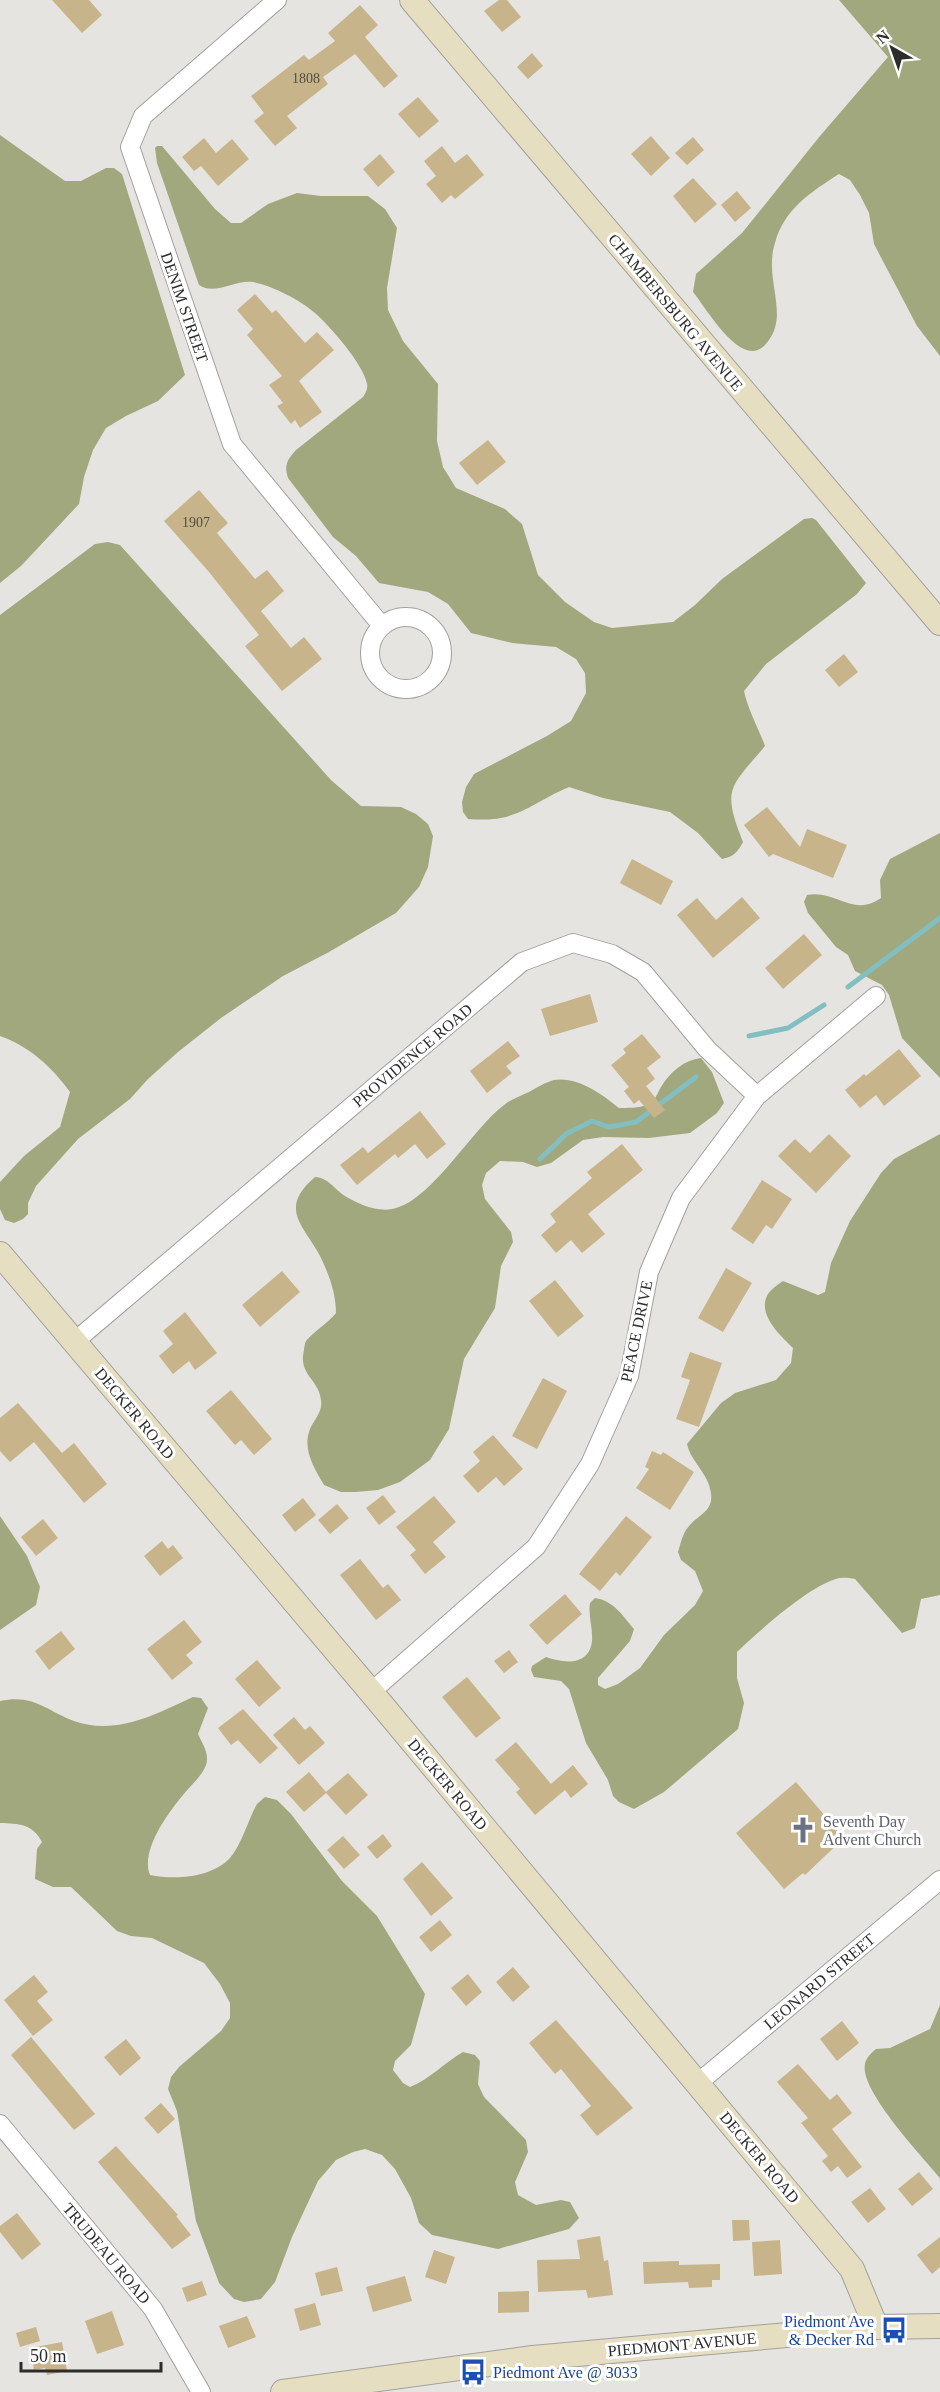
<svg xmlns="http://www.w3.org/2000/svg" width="940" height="2392" viewBox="0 0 940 2392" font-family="'Times New Roman',serif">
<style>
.forest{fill:#a2a87d}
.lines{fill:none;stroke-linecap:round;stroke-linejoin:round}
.stream{stroke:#83bec0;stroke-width:5}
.building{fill:#c7b48a}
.street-casing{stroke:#a2a09d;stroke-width:20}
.secondary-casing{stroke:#a2a09d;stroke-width:26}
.street{stroke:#fff;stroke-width:18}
.secondary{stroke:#e6dec0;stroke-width:24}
.labels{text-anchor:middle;stroke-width:6;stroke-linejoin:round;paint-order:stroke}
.number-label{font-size:14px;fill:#534e43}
.street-label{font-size:16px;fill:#2c2c2b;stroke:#fff}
.worship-label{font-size:16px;fill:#5b616d;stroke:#fff;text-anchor:start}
.transit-label{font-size:16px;fill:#164399;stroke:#fff;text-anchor:end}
</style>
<rect width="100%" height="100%" fill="#e5e4e1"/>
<path class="forest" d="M839,0H940V356L917,326L874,244L869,213L860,195L850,180L839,174C811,192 784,209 775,243C767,268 777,291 777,316C776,328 773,336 765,345C741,370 707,309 693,292L696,274L742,233L820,136L888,57Z
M0,135L65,181H81L106,168H114L122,174L185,375L158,401L126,416L106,428L93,450L84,477L79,504L21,566L0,583Z
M157,146H162L215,209L231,223H241L268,204L297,193L321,196H368L385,209L397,228L387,288L388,310L403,341L438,384L437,441L443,467L456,488L505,509L522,524L538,575L565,602L594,622L612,628L673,622L695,605L722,579L804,519L812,518L816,520L866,583L857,594L766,664L744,691C748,710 758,727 765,746C729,789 722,788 743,842C738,852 733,857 722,859L698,833L670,812L603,798L569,787C527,805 518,823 468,819L463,812L462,802L466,787L474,774L547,736L571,721L586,693L585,673L576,659L556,647L512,643L471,633L448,604L428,592L379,583L356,556L333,537L288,478C284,465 287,460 296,450L363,397C366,392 368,389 367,384C364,365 330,326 315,313C300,300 273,286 253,282C236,279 215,296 199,285L157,163L155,148Z
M108,542L120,545L331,780L361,806L401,807L416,814L428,824L433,836L428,867L419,887L396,913L329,952L283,976L221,1018L178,1052L148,1079L130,1099L78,1139L36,1186L28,1203V1214L23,1219L14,1223L5,1220L0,1209V1182L24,1156L60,1127L70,1092C52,1067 29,1046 0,1036V615L95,544Z
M940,833V1078L902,1038L889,995L882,985L855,971L848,955L836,947L808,913L804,902L807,895C836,889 853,918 881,898L880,880L890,859Z
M701,1058L712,1072L724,1103L717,1113L690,1133L649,1138L603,1137L583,1140L551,1163L537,1167L523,1162L500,1161L486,1173L482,1185L485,1199L511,1232L513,1242L501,1266L495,1308L464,1359L449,1429L430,1460L400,1482L378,1490L356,1492H341L324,1485C314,1468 302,1449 310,1429C314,1419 323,1412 321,1400C319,1379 298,1375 304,1350C304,1349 305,1342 306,1341C312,1333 328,1323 336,1313C336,1292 328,1272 319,1254C302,1224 279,1208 315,1177C329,1178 334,1189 345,1196C358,1204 377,1212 392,1209C430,1203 472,1129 504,1105C511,1099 521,1096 529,1092C536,1088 546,1082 554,1080C577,1076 602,1094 619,1108C627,1108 639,1108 647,1105C655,1101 657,1094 661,1087C670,1072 684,1060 701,1058Z
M940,1134V1595L921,1599L915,1628L902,1633L855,1579C848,1578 843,1577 836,1579C808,1587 759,1631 737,1652V1678L744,1703L738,1729L664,1792L634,1809L619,1802L613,1796L608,1780L586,1743L569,1689L561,1681L534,1677L531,1670L532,1666L546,1657C563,1663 589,1667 592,1641C593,1628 588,1616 590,1603L595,1598C614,1601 622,1615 634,1629L630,1641L598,1678V1685L605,1689L618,1684L640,1668L664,1635L695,1605L703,1591L695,1571L681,1560L678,1552C680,1546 682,1536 686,1530C698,1512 718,1513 709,1485C704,1470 690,1459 687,1444L721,1403L735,1393L776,1380L791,1363L793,1348C781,1336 756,1314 768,1294C771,1289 779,1284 783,1281L818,1295L825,1292L831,1263L850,1221L881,1173L894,1159Z
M0,1516L27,1556L40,1587L36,1605L0,1630Z
M193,1697L201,1698L208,1708L198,1734C202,1743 210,1754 206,1765C202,1776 190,1786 183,1795C168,1813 140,1851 150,1875C175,1880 211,1878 230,1858C242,1844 248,1820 257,1804L265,1797L277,1800L291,1814L342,1881L377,1916L425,1994L411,2045L395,2061L393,2070L403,2083L410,2087C430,2079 444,2063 463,2052L475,2055L480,2061L478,2084L484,2097L526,2140L528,2152L515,2182L518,2195L536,2205L561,2200L570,2202L579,2218L569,2229L498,2249L432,2235L419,2223L411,2198L395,2169L382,2155L365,2149L353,2152L336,2160L318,2181L292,2237L275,2282L261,2299L244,2302L234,2299L219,2283L196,2221L177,2111L168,2089L171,2077L179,2067L221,2031L230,2018V2003L220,1984L204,1963L152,1938L131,1936L117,1931L71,1887H53L35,1879L37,1849L42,1842C32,1823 19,1824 0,1823V1701C34,1694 45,1710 74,1721C116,1736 156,1714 193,1697Z
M940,2005V2178C923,2157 859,2090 865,2064C866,2058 871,2053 876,2049L890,2048L930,2029Z"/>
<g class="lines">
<path class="stream" d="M848,987L940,918
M749,1036L788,1028L824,1005
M540,1159L566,1134L592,1121L609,1127L636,1122L696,1077"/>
</g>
<path class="building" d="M52,0H89L102,15L82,33Z
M499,0H507L521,17L502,32L484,11Z
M360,5L378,25L365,37L398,76L384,88L355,54L323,77L328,84L287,116L297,128L275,146L254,121L264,113L251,96L304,55L309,60L335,41L328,33Z
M532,53L543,66L528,79L517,67Z
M418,97L439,121L419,138L398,114Z
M651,136L670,158L651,176L631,154Z
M693,137L704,150L687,165L675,153Z
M204,138L216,153L232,139L249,159L218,186L201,166L194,171L182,157Z
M442,146L455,163L467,154L484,175L455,199L451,195L442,203L426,184L436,176L424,161Z
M380,154L395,172L378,187L363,169Z
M693,178L717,204L695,223L673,196Z
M737,191L751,208L735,222L721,205Z
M255,294L272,313L276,310L305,343L317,332L334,350L299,381L322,412L300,428L295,420L291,424L277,406L283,403L269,385L282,376L247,335L253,329L237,310Z
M488,440L506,462L477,485L459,463Z
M199,490L228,523L217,533L255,579L267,570L284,591L261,611L291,648L304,637L322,659L282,691L245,646L259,635L209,572L164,521Z
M844,654L858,672L839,687L825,670Z
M767,807L800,847L807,829L847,845L833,878L773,854L769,857L744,825Z
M632,859L673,881L661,905L620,883Z
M742,897L760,918L713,958L677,915L697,898L716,920Z
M804,934L822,955L783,989L765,968Z
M590,994L598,1022L550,1036L541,1009Z
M642,1034L661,1057L647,1068L655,1079L646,1086L665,1110L654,1118L639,1100L634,1104L624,1091L629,1087L611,1065L626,1053L623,1049Z
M508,1041L520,1056L506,1066L512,1073L487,1093L470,1071Z
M899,1049L921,1076L884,1106L876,1095L860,1108L845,1090L864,1074L866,1076Z
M420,1111L446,1144L427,1159L415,1144L398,1158L395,1154L357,1185L340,1165L363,1147L368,1153Z
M829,1134L851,1156L816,1193L778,1156L795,1139L810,1153Z
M622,1144L643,1170L588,1214L605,1234L582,1253L571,1240L556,1253L541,1235L556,1222L550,1214L592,1178L587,1172Z
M762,1180L792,1199L772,1229L766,1225L753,1244L731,1229Z
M726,1268L752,1283L723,1332L698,1318Z
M282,1271L300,1292L260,1327L242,1305Z
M555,1280L584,1316L558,1337L529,1301Z
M185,1312L217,1353L195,1370L189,1361L173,1374L159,1356L173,1344L163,1331Z
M690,1352L722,1363L699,1427L676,1419L690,1380L681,1377Z
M543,1378L567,1391L537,1449L512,1436Z
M231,1390L272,1439L254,1455L241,1440L235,1445L206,1411Z
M18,1403L62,1453L74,1443L107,1484L84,1503L34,1442L10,1462L0,1451V1418Z
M493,1435L523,1469L504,1486L496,1477L478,1493L463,1476L480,1461L473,1452Z
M652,1451L661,1455L663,1452L694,1472L670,1510L636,1488L649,1469L645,1467Z
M383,1495L396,1512L379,1525L366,1508Z
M434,1496L456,1522L433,1542L446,1557L425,1574L410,1555L416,1550L396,1527Z
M303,1498L316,1515L295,1532L282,1515Z
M337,1504L349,1518L330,1534L318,1520Z
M626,1516L652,1537L620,1576L616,1572L600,1591L579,1574Z
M43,1519L58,1538L36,1556L21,1537Z
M162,1541L168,1549L173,1545L183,1558L160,1576L144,1556Z
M360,1559L383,1588L388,1584L401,1600L376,1620L340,1575Z
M565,1594L582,1614L547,1645L529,1625Z
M184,1620L202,1642L186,1655L193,1663L172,1680L147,1649Z
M61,1631L75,1649L49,1670L35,1651Z
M509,1650L518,1662L504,1673L494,1661Z
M257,1660L281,1688L259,1707L235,1679Z
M467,1677L501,1718L476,1738L442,1697Z
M243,1709L278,1748L260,1764L238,1740L231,1745L218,1728Z
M294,1717L305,1730L310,1726L325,1743L299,1765L273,1735Z
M516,1742L551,1784L573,1765L588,1784L571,1798L565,1790L535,1815L516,1792L520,1789L495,1760Z
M309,1772L326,1792L348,1773L368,1795L346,1815L326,1793L304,1812L286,1792Z
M796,1782L844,1838L805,1875L803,1873L784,1889L736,1833Z
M383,1834L392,1846L377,1859L367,1847Z
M343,1836L360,1855L344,1869L327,1850Z
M422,1862L453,1898L431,1916L403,1879Z
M440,1920L452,1935L431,1952L419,1937Z
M513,1967L530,1987L513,2002L496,1982Z
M468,1974L482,1992L466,2006L451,1988Z
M34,1975L48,1992L37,2001L53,2020L33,2036L4,2000Z
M556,2020L633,2108L597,2136L580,2115L591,2106L561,2069L555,2074L529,2043Z
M842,2021L859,2043L837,2061L820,2039Z
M31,2037L95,2114L74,2130L11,2055Z
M126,2039L141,2058L120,2076L104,2057Z
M798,2064L830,2100L837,2094L852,2113L832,2129L862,2167L847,2178L838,2166L831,2172L822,2161L828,2156L801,2123L808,2118L777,2082Z
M161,2103L175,2119L158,2134L144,2118Z
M116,2146L178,2215L176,2216L191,2235L172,2249L98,2162Z
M919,2172L933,2189L912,2206L898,2189Z
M870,2188L886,2209L868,2223L851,2202Z
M17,2213L41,2244L22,2260L0,2232V2226Z
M732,2220H749L750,2240L733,2241Z
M600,2236L604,2261L608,2260L613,2295L588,2298L586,2290L538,2292L537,2260L580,2259L577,2240Z
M940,2237V2267L932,2274L917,2255Z
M780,2240L782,2274L754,2276L752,2242Z
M434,2250L455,2257L446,2284L425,2277Z
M679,2261V2265L720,2264V2280H712V2287L689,2288L688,2282L644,2284L643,2262Z
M337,2267L343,2291L321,2296L315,2273Z
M405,2276L412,2301L373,2312L366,2287Z
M202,2281L207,2295L187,2302L182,2288Z
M529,2291V2312L498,2313V2292Z
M315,2303L321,2325L300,2331L294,2309Z
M112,2311L124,2345L97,2354L85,2321Z
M247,2316L256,2337L228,2348L219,2326Z
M36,2327L40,2341L20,2347L16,2333Z
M62,2342L67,2371L47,2375L45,2368L34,2370L30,2348Z"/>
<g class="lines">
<g class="street-casing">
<path id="street" d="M277,0L143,116L130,147L232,444L382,626
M370 653a36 36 0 1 1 72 0a36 36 0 1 1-72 0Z
M74,1342L522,962L573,943L612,954L643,972L707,1049L757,1096
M371,1692L536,1547L590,1464L629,1376L649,1272L681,1198L757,1096L876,996
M698,2083L940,1880
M0,2124L153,2309L201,2392"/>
</g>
<g class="secondary-casing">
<path id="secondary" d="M412,0L940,623
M0,1254L371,1692L852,2269L876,2327
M283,2392L533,2358L876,2327L940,2326"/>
</g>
<use href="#street" class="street"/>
<use href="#secondary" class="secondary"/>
</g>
<defs>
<g id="church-bare" transform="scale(2.07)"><path d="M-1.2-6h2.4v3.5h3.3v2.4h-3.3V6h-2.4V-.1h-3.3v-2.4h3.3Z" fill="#6b7280" stroke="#fff" stroke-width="2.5" paint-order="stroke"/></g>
<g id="bus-bare" transform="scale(2.07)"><path d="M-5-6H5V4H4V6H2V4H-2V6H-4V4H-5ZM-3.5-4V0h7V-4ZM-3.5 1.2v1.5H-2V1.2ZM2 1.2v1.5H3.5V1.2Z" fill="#1a4fb4" stroke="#fff" stroke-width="2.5" paint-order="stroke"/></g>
</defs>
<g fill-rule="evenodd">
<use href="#church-bare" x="803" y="1830"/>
<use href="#bus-bare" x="894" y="2330"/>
<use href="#bus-bare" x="473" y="2372"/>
</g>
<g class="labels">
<g class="number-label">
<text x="306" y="83">1808</text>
<text x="196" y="527">1907</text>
</g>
<g class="street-label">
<text transform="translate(185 307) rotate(71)" y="6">DENIM STREET</text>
<text transform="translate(676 312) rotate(50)" y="6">CHAMBERSBURG AVENUE</text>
<text transform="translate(412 1055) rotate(-40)" y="6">PROVIDENCE ROAD</text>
<text transform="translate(636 1331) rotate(-78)" y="6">PEACE DRIVE</text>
<text transform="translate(135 1413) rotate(50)" y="6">DECKER ROAD</text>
<text transform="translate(448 1784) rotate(50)" y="6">DECKER ROAD</text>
<text transform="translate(819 1981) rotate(-40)" y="6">LEONARD STREET</text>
<text transform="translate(760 2157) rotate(50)" y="6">DECKER ROAD</text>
<text transform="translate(107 2253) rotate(50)" y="6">TRUDEAU ROAD</text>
<text transform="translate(682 2344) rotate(-5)" y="6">PIEDMONT AVENUE</text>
</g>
<g class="worship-label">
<text x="823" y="1827">Seventh Day<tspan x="823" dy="18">Advent Church</tspan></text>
</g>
<g class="transit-label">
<text x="874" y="2327">Piedmont Ave<tspan x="874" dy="18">&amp; Decker Rd</tspan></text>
<text x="493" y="2378" text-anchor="start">Piedmont Ave @ 3033</text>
</g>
</g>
<g transform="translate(892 48) rotate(320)" stroke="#ffffff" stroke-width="4.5" paint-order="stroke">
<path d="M0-4.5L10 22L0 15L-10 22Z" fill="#2c2c2b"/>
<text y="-9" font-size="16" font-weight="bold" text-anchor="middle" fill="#2c2c2b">N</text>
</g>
<path d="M21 2362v9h140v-9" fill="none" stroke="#2c2c2b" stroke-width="3"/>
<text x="30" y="2362" font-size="18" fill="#2c2c2b" stroke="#ffffff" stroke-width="4.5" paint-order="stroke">50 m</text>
</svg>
